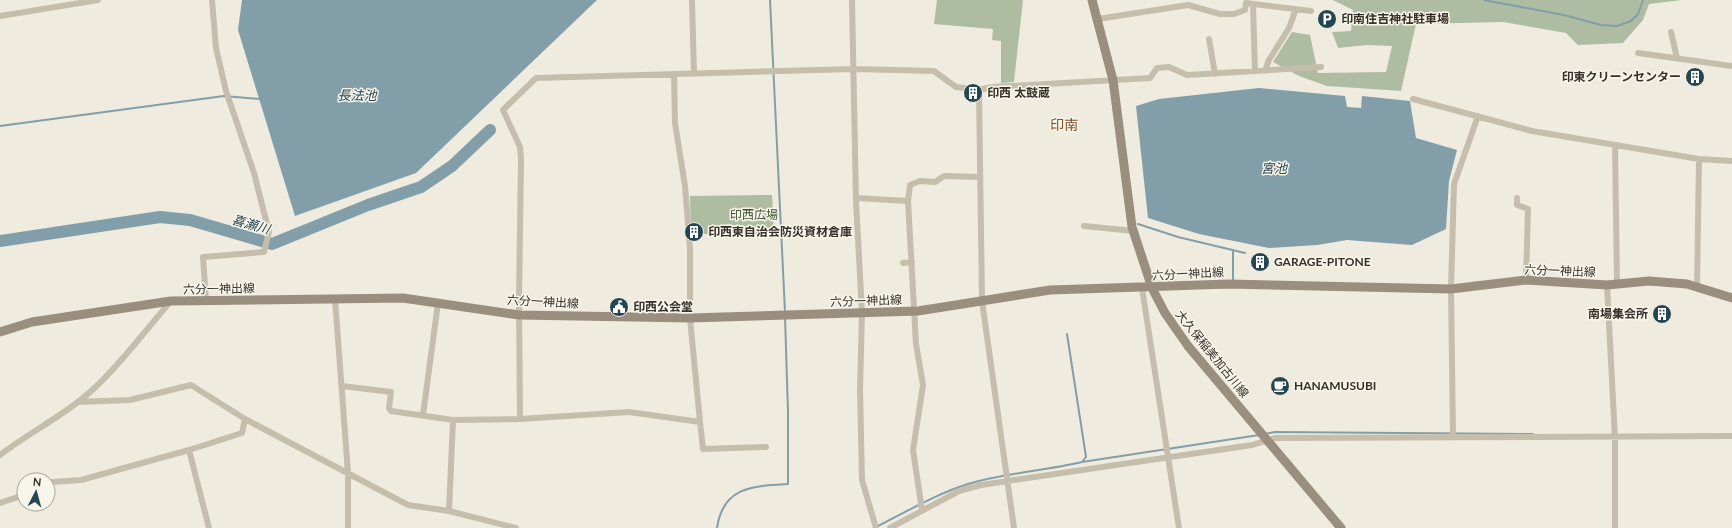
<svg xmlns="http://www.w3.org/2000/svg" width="1732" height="528" viewBox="0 0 1732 528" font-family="Lato,'Noto Sans JP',sans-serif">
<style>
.green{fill:#aebda1}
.water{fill:#829fa9}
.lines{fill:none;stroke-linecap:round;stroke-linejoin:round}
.stream{stroke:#829fa9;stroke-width:2}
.river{stroke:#829fa9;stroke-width:12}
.street{stroke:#c6beac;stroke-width:6}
.secondary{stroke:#9a8e7e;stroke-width:9}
.labels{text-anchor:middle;stroke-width:3;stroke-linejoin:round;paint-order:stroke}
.poi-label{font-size:12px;font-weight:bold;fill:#35302a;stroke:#f8f5eb;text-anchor:start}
.park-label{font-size:12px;fill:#3e5131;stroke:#f8f5eb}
.street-label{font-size:12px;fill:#35302a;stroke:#f8f5eb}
.water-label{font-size:13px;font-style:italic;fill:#254552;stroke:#f8f5eb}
.quarter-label{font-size:14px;fill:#7a502d;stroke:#f8f5eb}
</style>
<rect width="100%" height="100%" fill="#f0ebdf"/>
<path class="green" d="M937,0H1023L1014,82L1001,83V41L992,40L993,29L934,24Z
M1333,0H1682L1649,4L1643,20L1623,43L1578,45L1566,33L1503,22L1416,24L1401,91L1327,86L1299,76L1273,62L1292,32L1310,35L1318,73L1386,72L1392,46L1367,45L1338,48L1332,32L1351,31L1353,10Z
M772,195L774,234H691L690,196Z"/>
<path class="water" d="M242,0H597L416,173L295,216L238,30Z
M1259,88L1345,96L1347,107L1361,108L1362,96L1410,101L1416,138L1457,150L1449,181L1446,229L1412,245L1347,240L1317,245L1269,248L1199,234L1148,218L1136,106L1159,99Z"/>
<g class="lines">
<path class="stream" d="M770,0L785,312
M1484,0L1564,15L1601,25L1617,26L1631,21L1638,14L1643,0
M0,126L224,96L260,99
M1138,224L1178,237L1245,253
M1233,250V281
M1265,434L1275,432L1533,434
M1082,462L1259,435
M876,527C906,512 936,494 968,484C1005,473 1044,471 1082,462L1086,457L1067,334
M717,528C723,486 754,486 788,484V412L785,317"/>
<path class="river" d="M0,241L160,217L190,220L272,244L368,205L421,187L452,166L490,130"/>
<path class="street" d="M692,0L694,74
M852,0L856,201L862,313L860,389L862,480L876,528
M1253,4L1255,71
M0,16L98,0
M1098,19L1188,5L1220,14H1234L1245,10L1246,3L1311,11
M1671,32L1677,58
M1209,39L1215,74
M1638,53L1732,66
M1265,71L1269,60L1289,28L1296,9
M979,90L982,301L1014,528
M1413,99L1532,131L1699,159L1732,161
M1615,145L1617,284
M856,198L908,201
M1517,198V205L1528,209L1526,280
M1084,226L1134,231
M903,263L912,262
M1607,285L1615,438V528
M1697,287L1699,159
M1142,288L1179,528
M335,299L348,473V528
M206,301L203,257L264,252L269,232L254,173L226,91L216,48L212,0
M342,386L391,392L389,408L391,411L453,420
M78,402L130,400L191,385L245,419L408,505L449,511L516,528
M423,415L438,303
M520,419L519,301L521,159L520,147L503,110L536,78L854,69L934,71L956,87L979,90L992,87L1150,78L1157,68L1169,67L1187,75L1321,67
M700,422L703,449L766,447
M1453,437L1451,289L1454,184L1478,116
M189,450L242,433L245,419
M0,455C25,436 53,421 78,402C111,377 143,333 171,301
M48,485L52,482L81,480L189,450L209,528
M0,503L24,495
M922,510L913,450L923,385L916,344L908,201L910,185L920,181L935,182L944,176L980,177
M449,511L453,420L520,419L629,412L700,422L690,318V248L685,186L675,123L674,74
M890,528L959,491L981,485L1252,445L1275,438L1732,436"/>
<path class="secondary" d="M1092,0L1113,80L1132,227L1152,288L1165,313L1188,346L1341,528
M0,332L32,322L171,301L403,298L519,315L690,318L918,311L1050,290L1229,284L1451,289L1526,280L1607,285L1649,281L1687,284L1732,298"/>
</g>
<defs>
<g id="parking-disc" transform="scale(1)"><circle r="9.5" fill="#254552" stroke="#f8f5eb"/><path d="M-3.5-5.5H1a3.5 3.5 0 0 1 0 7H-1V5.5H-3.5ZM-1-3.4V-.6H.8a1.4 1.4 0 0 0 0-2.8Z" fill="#fff"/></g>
<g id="building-disc" transform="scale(1)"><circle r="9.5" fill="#254552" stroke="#f8f5eb"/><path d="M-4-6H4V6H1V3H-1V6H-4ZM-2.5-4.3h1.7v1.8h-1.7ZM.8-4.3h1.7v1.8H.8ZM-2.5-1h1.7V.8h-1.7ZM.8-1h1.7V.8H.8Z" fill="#fff"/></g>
<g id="civic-disc" transform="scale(1)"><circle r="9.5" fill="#254552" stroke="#f8f5eb"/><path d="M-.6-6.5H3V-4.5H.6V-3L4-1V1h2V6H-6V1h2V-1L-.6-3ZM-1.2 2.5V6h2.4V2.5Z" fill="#fff"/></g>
<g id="cafe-disc" transform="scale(1)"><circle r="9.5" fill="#254552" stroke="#f8f5eb"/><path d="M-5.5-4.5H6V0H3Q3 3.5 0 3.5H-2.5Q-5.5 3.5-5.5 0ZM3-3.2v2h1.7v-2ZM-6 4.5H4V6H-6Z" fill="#fff"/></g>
</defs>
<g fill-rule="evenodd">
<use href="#parking-disc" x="1327" y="19"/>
<use href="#building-disc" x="1695" y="77"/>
<use href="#building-disc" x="973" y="93"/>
<use href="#building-disc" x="694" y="232"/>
<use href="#building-disc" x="1260" y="262"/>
<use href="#civic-disc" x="619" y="307"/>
<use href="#building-disc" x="1662" y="314"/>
<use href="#cafe-disc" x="1280" y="386"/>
</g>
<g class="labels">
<g class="poi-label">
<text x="1341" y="23">印南住吉神社駐車場</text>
<text x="1681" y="81" text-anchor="end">印東クリーンセンター</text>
<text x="987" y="97">印西 太鼓蔵</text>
<text x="708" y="236">印西東自治会防災資材倉庫</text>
<text x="1274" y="266">GARAGE-PITONE</text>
<text x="633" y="311">印西公会堂</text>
<text x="1648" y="318" text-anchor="end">南場集会所</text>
<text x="1294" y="390">HANAMUSUBI</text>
</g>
<g class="park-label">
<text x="754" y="219">印西広場</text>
</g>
<g class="street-label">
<text transform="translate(1560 271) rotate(2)" y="4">六分一神出線</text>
<text transform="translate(1188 274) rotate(-3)" y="4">六分一神出線</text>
<text transform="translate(219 289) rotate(-1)" y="4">六分一神出線</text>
<text transform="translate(866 301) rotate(-2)" y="4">六分一神出線</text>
<text transform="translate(543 302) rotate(3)" y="4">六分一神出線</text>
<text transform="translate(1212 354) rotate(51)" y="4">大久保稲美加古川線</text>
</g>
<g class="water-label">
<text x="357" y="100">長法池</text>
<text x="1274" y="173">宮池</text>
<text transform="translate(251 224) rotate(16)" y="5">喜瀬川</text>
</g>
<g class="quarter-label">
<text x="1064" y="130">印南</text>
</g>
</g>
<g transform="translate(36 492) rotate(6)"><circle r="19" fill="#f8f5eb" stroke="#aaa69e"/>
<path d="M0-3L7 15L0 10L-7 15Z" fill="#254552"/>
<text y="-6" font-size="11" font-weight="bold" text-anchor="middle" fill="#35302a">N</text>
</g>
</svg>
